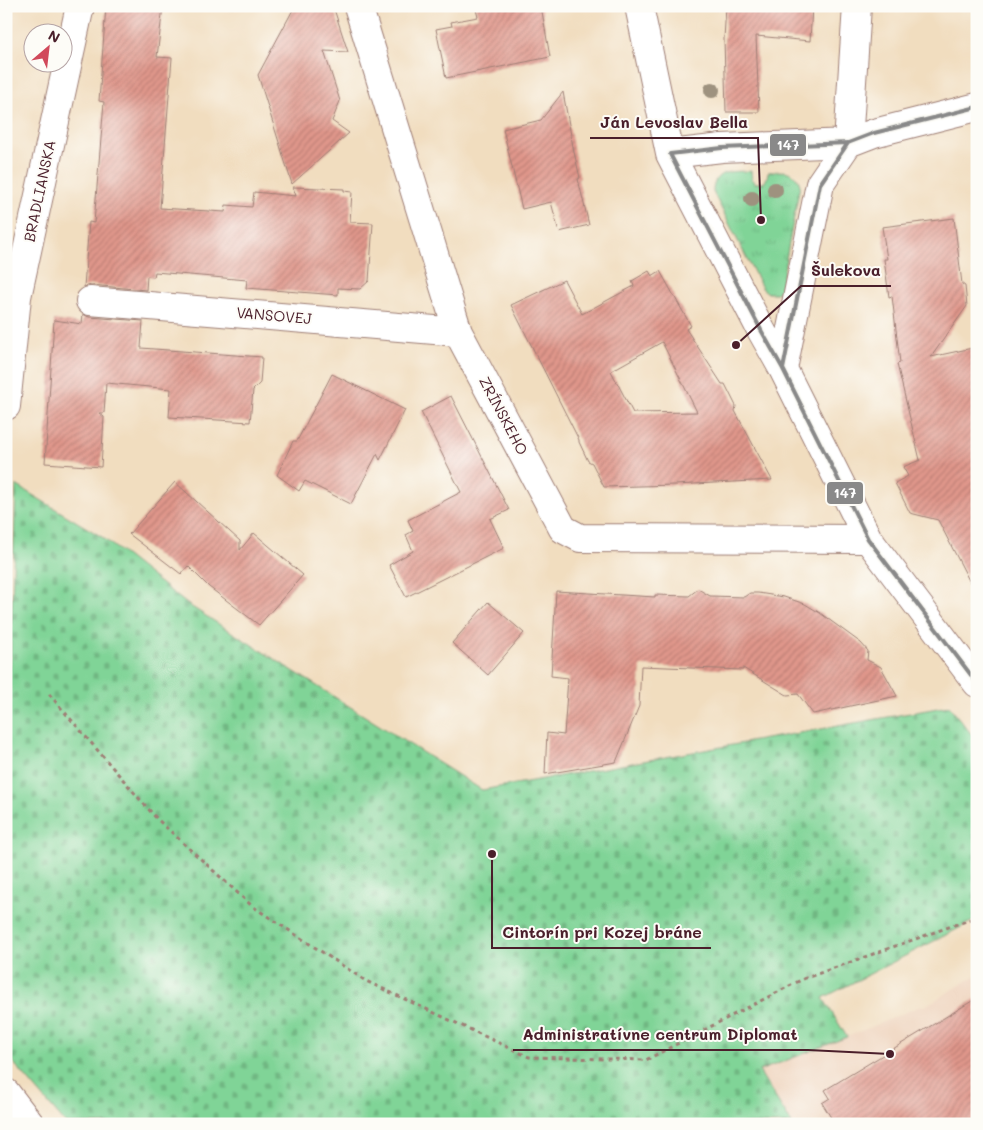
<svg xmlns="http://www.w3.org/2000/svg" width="983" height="1130" viewBox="0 0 983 1130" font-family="Mali,sans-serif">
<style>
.built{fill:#eed1ba}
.grass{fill:url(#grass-tufts);stroke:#657a61}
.cemetery{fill:url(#cemetery-stones);stroke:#657a61}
.building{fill:url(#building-hatch);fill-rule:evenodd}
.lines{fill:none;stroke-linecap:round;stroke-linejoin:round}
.street-casing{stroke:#9e7e75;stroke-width:30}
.path{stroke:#9e7e75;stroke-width:3;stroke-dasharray:4 4;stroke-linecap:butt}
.street{stroke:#fff;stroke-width:28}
.bus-1-casing{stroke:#fdfcf7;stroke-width:8}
.bus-1{stroke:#898989;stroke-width:4}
.tree{fill:#9e927f}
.labels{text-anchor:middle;stroke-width:4;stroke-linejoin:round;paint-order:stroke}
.street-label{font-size:15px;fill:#4a1f2b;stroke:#fdfcf7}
.leader{fill:none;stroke:#4a1f2b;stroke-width:2}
.callout-dot{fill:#4a1f2b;stroke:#fdfcf7;stroke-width:2}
.callout-label{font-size:16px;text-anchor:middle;font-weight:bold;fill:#4a1f2b;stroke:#fdfcf7;stroke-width:4;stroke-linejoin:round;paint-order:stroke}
.line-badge{stroke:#fdfcf7;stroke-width:2}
.badge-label{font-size:14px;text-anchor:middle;font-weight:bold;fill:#fff}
</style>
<defs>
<pattern id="grass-tufts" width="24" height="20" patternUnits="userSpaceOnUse" patternTransform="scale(1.25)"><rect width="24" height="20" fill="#80d497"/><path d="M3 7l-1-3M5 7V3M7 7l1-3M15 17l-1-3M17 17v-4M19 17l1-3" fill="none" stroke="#70b682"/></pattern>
<pattern id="cemetery-stones" width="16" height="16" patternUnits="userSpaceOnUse" patternTransform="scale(1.25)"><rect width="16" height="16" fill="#80d497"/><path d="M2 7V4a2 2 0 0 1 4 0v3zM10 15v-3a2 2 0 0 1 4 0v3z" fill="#70b682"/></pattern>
<pattern id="building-hatch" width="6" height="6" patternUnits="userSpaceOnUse" patternTransform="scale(1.25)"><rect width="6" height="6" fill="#e0978b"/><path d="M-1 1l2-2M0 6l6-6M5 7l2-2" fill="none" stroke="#b87b72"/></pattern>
</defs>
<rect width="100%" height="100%" fill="#fdfcf7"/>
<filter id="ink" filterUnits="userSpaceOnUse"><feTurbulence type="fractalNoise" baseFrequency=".02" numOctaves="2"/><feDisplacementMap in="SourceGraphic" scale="10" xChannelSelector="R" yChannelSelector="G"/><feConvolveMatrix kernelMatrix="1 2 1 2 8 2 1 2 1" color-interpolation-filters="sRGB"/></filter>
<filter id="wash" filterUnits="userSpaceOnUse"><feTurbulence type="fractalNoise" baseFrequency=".0096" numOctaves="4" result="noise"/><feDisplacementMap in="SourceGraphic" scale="20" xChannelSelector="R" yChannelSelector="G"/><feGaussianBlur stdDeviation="1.12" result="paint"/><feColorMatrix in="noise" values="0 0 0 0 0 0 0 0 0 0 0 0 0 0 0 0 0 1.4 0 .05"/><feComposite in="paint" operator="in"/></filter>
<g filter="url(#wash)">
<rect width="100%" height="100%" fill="#f1ddbf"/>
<path class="built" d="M977,975V1124H792L758,1071L869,1028L920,1006H925Z"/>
<path class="grass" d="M751,171L752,180L756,183H764L767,178L768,172C782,171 795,168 800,185L780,291L777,293H768L762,288L713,192C713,168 734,172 751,171Z"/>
<path class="cemetery" d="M16,485L102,537L187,604L482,790L949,706L977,741V919L823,998L847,1037L759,1071L792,1124H66L6,1054V707L9,690Z"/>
<g id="blocks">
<path class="building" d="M106,6H163L157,57L172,58L160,208L225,212L226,205L252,207L254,192L296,196L293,187L344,189V191L352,192L350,222L373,223L369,281L360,289L338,288V295L246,288L247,280L155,272L154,277L147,276L146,290L91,285L84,287L89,222L94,223L104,102L99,101Z
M295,6H333L348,52L324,51L340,101L332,121L349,133L292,184L258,75Z
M475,6H541L550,57L446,78L436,29L452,26L451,22L478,17Z
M726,6H812L810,41L756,36L759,112H726L724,39Z
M563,92L574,152L580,178L578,179L589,225L559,232L551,202L522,209L503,129L541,120Z
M954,218L962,284L965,286L967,306L931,357L977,347V596L938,520L910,513L895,483L908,476L903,467L920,460L897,364L900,363L892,296L889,297L884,259H887L882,227Z
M649,271L652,276L660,271L691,326L686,329L722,384H725L736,406L735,411L772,480L675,485L604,487L592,463L588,461L579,442V440L511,305L564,280L582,314L634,286L632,281ZM662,342L697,412L633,413L611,371Z
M83,314L89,317L143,321L141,348L262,357L260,383L253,390L250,422L169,417L171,389L106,383L104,413H99L104,417L101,467L45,463L54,320L82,324Z
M332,374L405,410L380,460L377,454L351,504L305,481L299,491L277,475L293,441H297Z
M451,396L509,510L490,519L504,548L406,597L389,565L413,551L406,535L413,531L408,520L461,492L421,412Z
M175,482L240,541V550L254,533L303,575L259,625L209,587L188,566L181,574L129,534Z
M698,589L710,596L744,597L750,593H758L784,597L805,604L820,613L861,643L868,651L867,660L881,667L897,696L813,714L798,694L787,695L743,668V670L641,666L639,706L616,762L545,774L547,733L564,735L568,678L551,676L556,591L655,597V595L689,596Z
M488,602L524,633L488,675L452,643Z
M977,998V1124H835L822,1103L830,1098L825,1090Z"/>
</g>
</g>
<g filter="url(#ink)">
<use href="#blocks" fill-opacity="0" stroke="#9e7e75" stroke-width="1"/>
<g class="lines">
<g class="street-casing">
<path id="street" d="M358,6L458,332L563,529L580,538L868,539
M639,6L670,154L761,330L783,369L868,539L977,683
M670,154L722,148L848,143L874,133L977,107
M90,301L458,332
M783,369L820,184L848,143L857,6
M6,406L17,297L80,6
M6,1093L30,1124"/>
</g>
<path class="path" d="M49,694L157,819L252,906L366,981L529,1057L646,1060L803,979L977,917"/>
<use href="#street" class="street"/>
<g class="bus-1-casing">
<path id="bus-1" d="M977,107L874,133L848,143L722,148L670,154L761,330L783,369L868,539L977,683
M792,387L783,369L820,184L848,143"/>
</g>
<use href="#bus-1" class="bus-1"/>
</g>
<g class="tree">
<circle cx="712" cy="90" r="8"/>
<circle cx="775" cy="190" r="8"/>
<circle cx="752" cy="199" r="8"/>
</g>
</g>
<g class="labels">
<g class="street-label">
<text transform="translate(40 191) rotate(-78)" y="5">BRADLIANSKA</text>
<text transform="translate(274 316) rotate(5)" y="5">VANSOVEJ</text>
<text transform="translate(503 416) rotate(62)" y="5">ZRÍNSKEHO</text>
</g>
</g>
<path class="leader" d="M761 220L758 138H590M736 345L801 286H891M492 854L492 948H711M890 1054L808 1050H513"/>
<g class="callout-dot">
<circle cx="761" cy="220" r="5"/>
<circle cx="736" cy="345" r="5"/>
<circle cx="492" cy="854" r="5"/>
<circle cx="890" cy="1054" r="5"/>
</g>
<g class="callout-label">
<text x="674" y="128">Ján Levoslav Bella</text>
<text x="846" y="276">Šulekova</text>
<text x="602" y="938">Cintorín pri Kozej bráne</text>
<text x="660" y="1040">Administratívne centrum Diplomat</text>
</g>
<g class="line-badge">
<rect x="769" y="133" width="38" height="24" rx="5" fill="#898989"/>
<rect x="826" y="481" width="38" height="24" rx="5" fill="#898989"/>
</g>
<g class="badge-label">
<text x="788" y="150">147</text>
<text x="845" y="498">147</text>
</g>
<rect width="983" height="1130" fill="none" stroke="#fdfcf7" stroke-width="25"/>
<g transform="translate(48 48) rotate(28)"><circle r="24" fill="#fdfcf7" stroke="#b5a4a5"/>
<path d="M0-4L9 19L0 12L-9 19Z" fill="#d1495b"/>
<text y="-8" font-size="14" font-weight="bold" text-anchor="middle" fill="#4a1f2b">N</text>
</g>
</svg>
